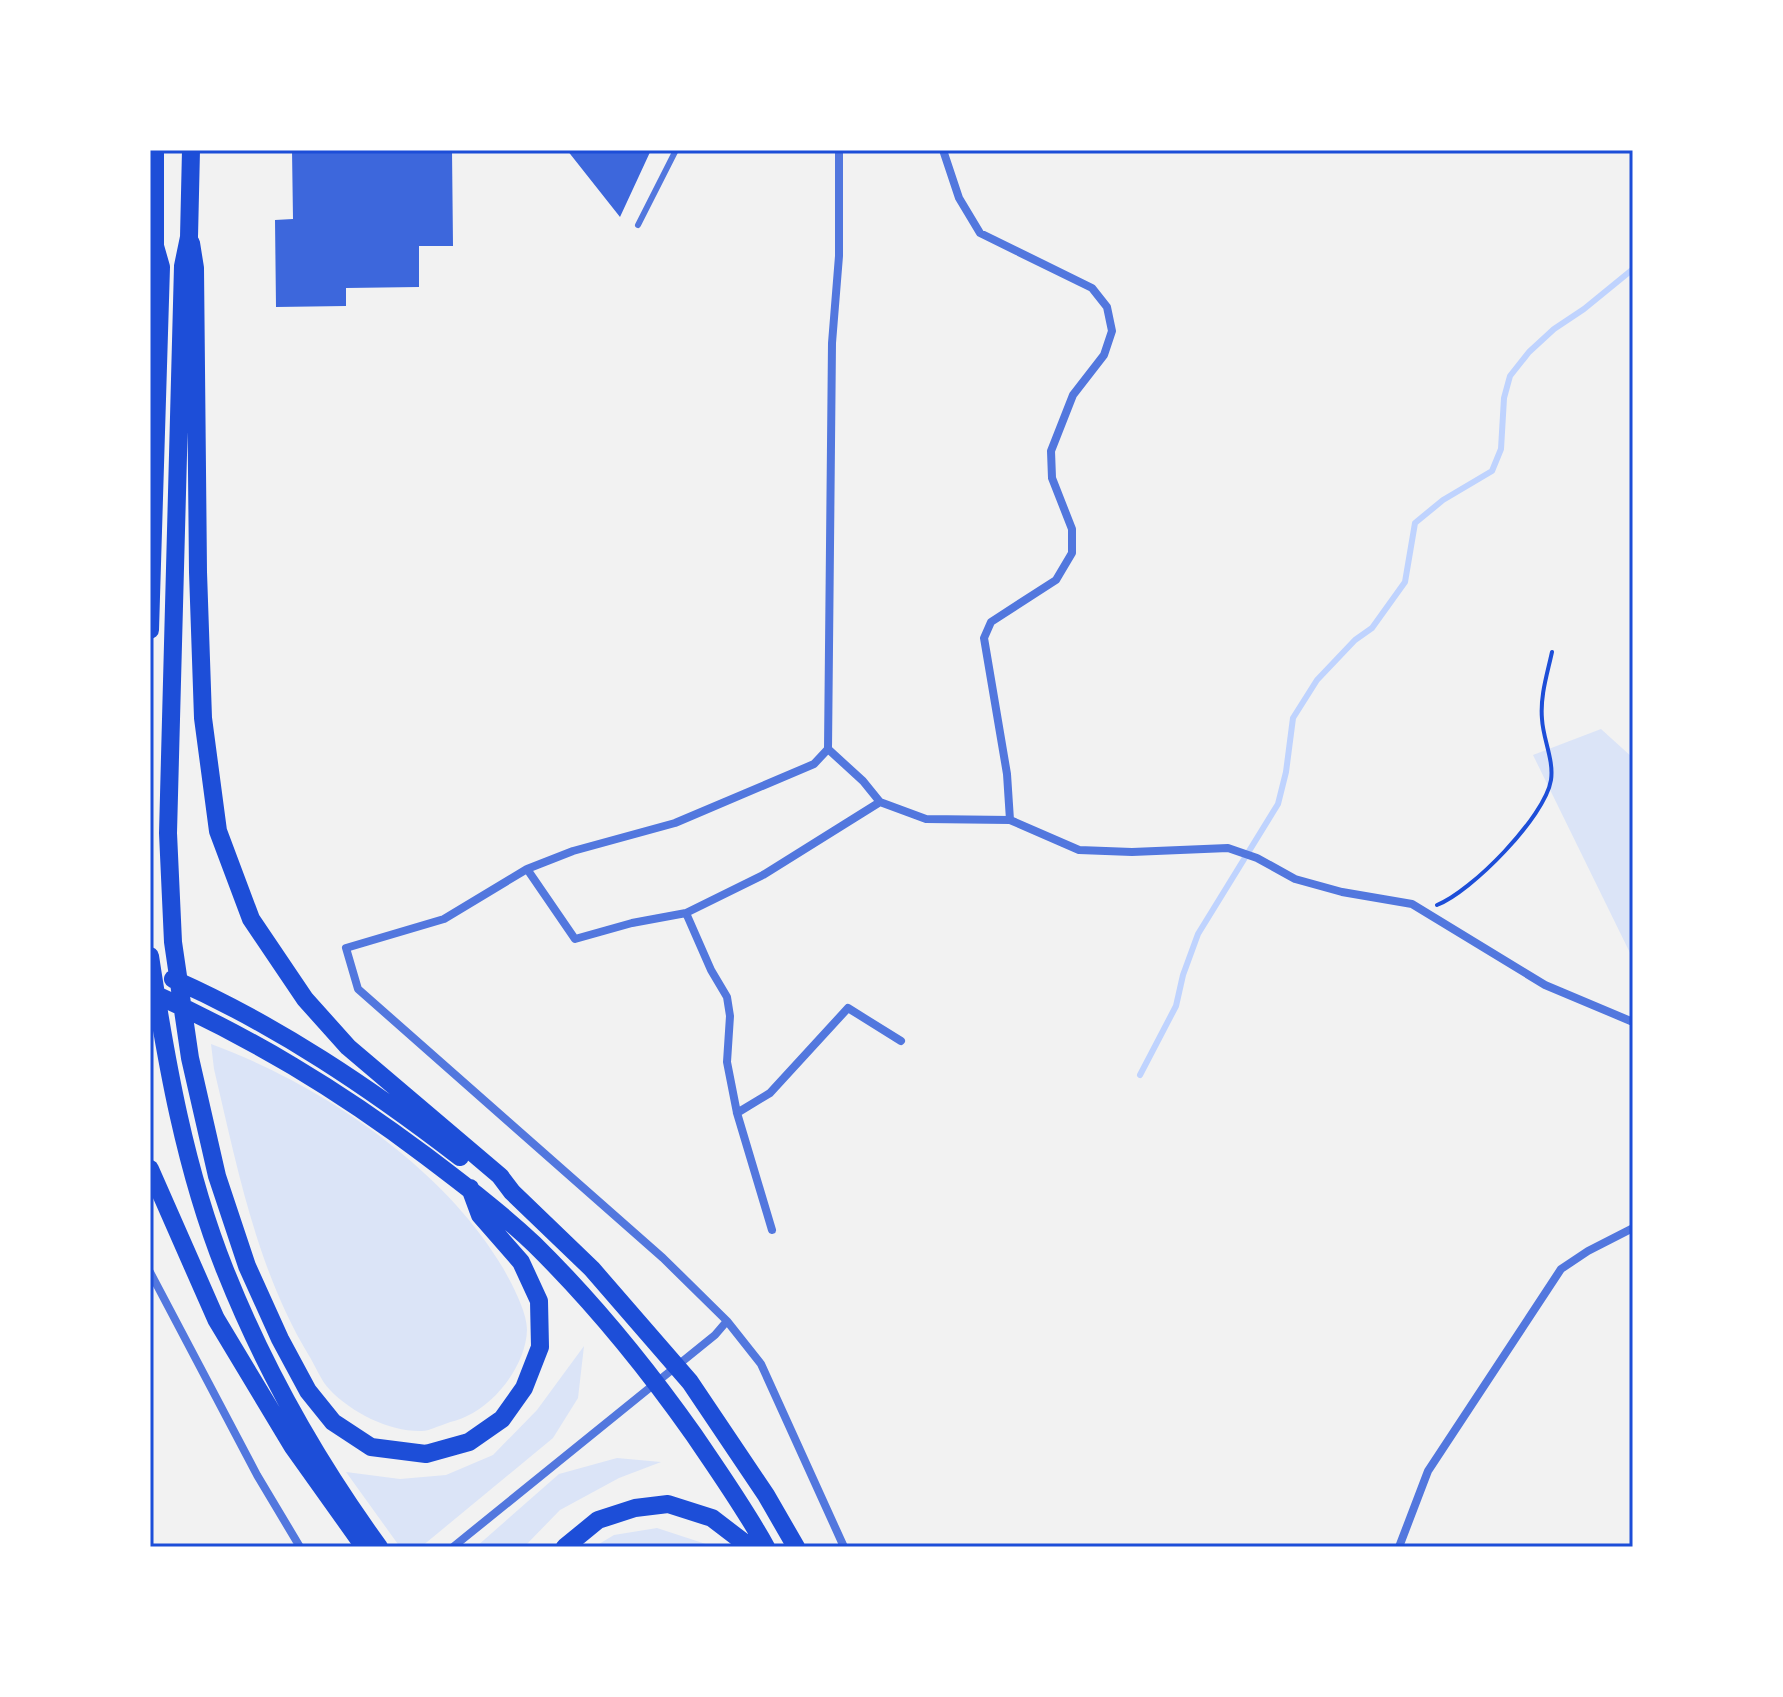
<svg xmlns="http://www.w3.org/2000/svg" width="1783" height="1697" viewBox="0 0 1783 1697" font-family="Lato,sans-serif">
<style>
.green{fill:#dbe4f7}
.lines{fill:none;stroke-linecap:round;stroke-linejoin:round}
.stream{stroke:#bfd3fe;stroke-width:6}
.building{fill:#3d67dc}
.path{stroke:#1d4ed8;stroke-width:4}
.service{stroke:#5277de;stroke-width:6}
.minor{stroke:#5277de;stroke-width:8}
.primary{stroke:#1d4ed8;stroke-width:18}
.neatline{fill:none;stroke:#1d4ed8;stroke-width:3}
</style>
<rect width="100%" height="100%" fill="#f2f2f2"/>
<path class="green" d="M1601,729L1633,758V959L1533,755Z
M211,1044C320,1084 443,1166 503,1268C512,1284 527,1312 527,1330C526,1364 497,1402 467,1416C460,1420 452,1421 445,1424C438,1426 429,1431 422,1431C390,1432 352,1413 330,1390C321,1381 315,1365 308,1354C256,1267 237,1166 214,1069Z
M584,1346L578,1398L553,1438L421,1547H400L346,1472L400,1479L446,1475L493,1455L537,1410Z
M617,1458L661,1462L619,1478L560,1510L524,1547H476L559,1474Z
M657,1528L715,1547H594L614,1535Z"/>
<g class="lines">
<path class="stream" d="M1140,1075L1176,1006L1183,975L1198,934L1278,804L1286,772L1293,718L1317,680L1355,640L1372,628L1405,582L1415,523L1443,500L1492,471L1501,449L1504,398L1510,376L1529,352L1554,329L1584,309L1633,269"/>
</g>
<path class="building" d="M292,150H452L453,246H419V287L346,288V306L276,307L275,220L293,219Z
M567,150H651L620,217Z"/>
<g class="lines">
<path class="path" d="M1437,905C1471,892 1545,817 1551,780C1554,760 1543,739 1542,719C1540,696 1547,675 1552,652"/>
<path class="service" d="M638,225L676,150"/>
<path class="minor" d="M839,150V256L832,343L828,749L863,781L880,802L926,819L1010,820L1079,850L1132,852L1228,848L1257,858L1295,879L1342,892L1412,904L1545,985L1633,1022
M943,150L959,198L980,233L1092,288L1107,307L1112,331L1104,355L1073,395L1051,451L1052,478L1072,529V553L1056,580L991,622L984,638L1007,774L1010,820
M828,749L814,764L675,823L573,851L527,869L444,919L346,948L358,989L663,1258L727,1321L761,1364L844,1547
M527,869L575,939L632,923L686,913L763,875L880,802
M686,913L711,970L727,997L730,1016L727,1062L737,1113L772,1230
M737,1113L770,1093L848,1008L901,1041
M150,1272L257,1475L300,1547
M453,1547L715,1335L727,1321
M1399,1547L1428,1471L1561,1269L1588,1251L1633,1228"/>
<path class="primary" d="M191,150L189,237L183,266L168,833L173,942L190,1058L217,1176L247,1266L280,1339L308,1391L333,1422L371,1447L426,1454L469,1442L502,1419L524,1388L540,1347L539,1301L521,1262L480,1215L470,1188
M191,243L195,268L198,572L203,718L218,831L251,919L305,999L348,1047L500,1176L512,1192L592,1269L690,1382L766,1495L796,1547
M150,630L161,267L155,246V150
M150,956C166,1061 185,1170 225,1270C264,1368 317,1462 379,1547
M173,979C277,1025 370,1088 460,1157
M150,992C252,1038 337,1089 426,1156C463,1184 500,1212 534,1244C593,1302 646,1367 694,1435C719,1472 744,1507 766,1547
M150,1169L216,1319L293,1447L360,1541
M565,1547L598,1520L635,1508L668,1504L712,1518L750,1547"/>
</g>
<rect width="1783" height="1697" fill="none" stroke="#ffffff" stroke-width="304"/>
<rect x="152" y="152" width="1479" height="1393" class="neatline"/>
</svg>
